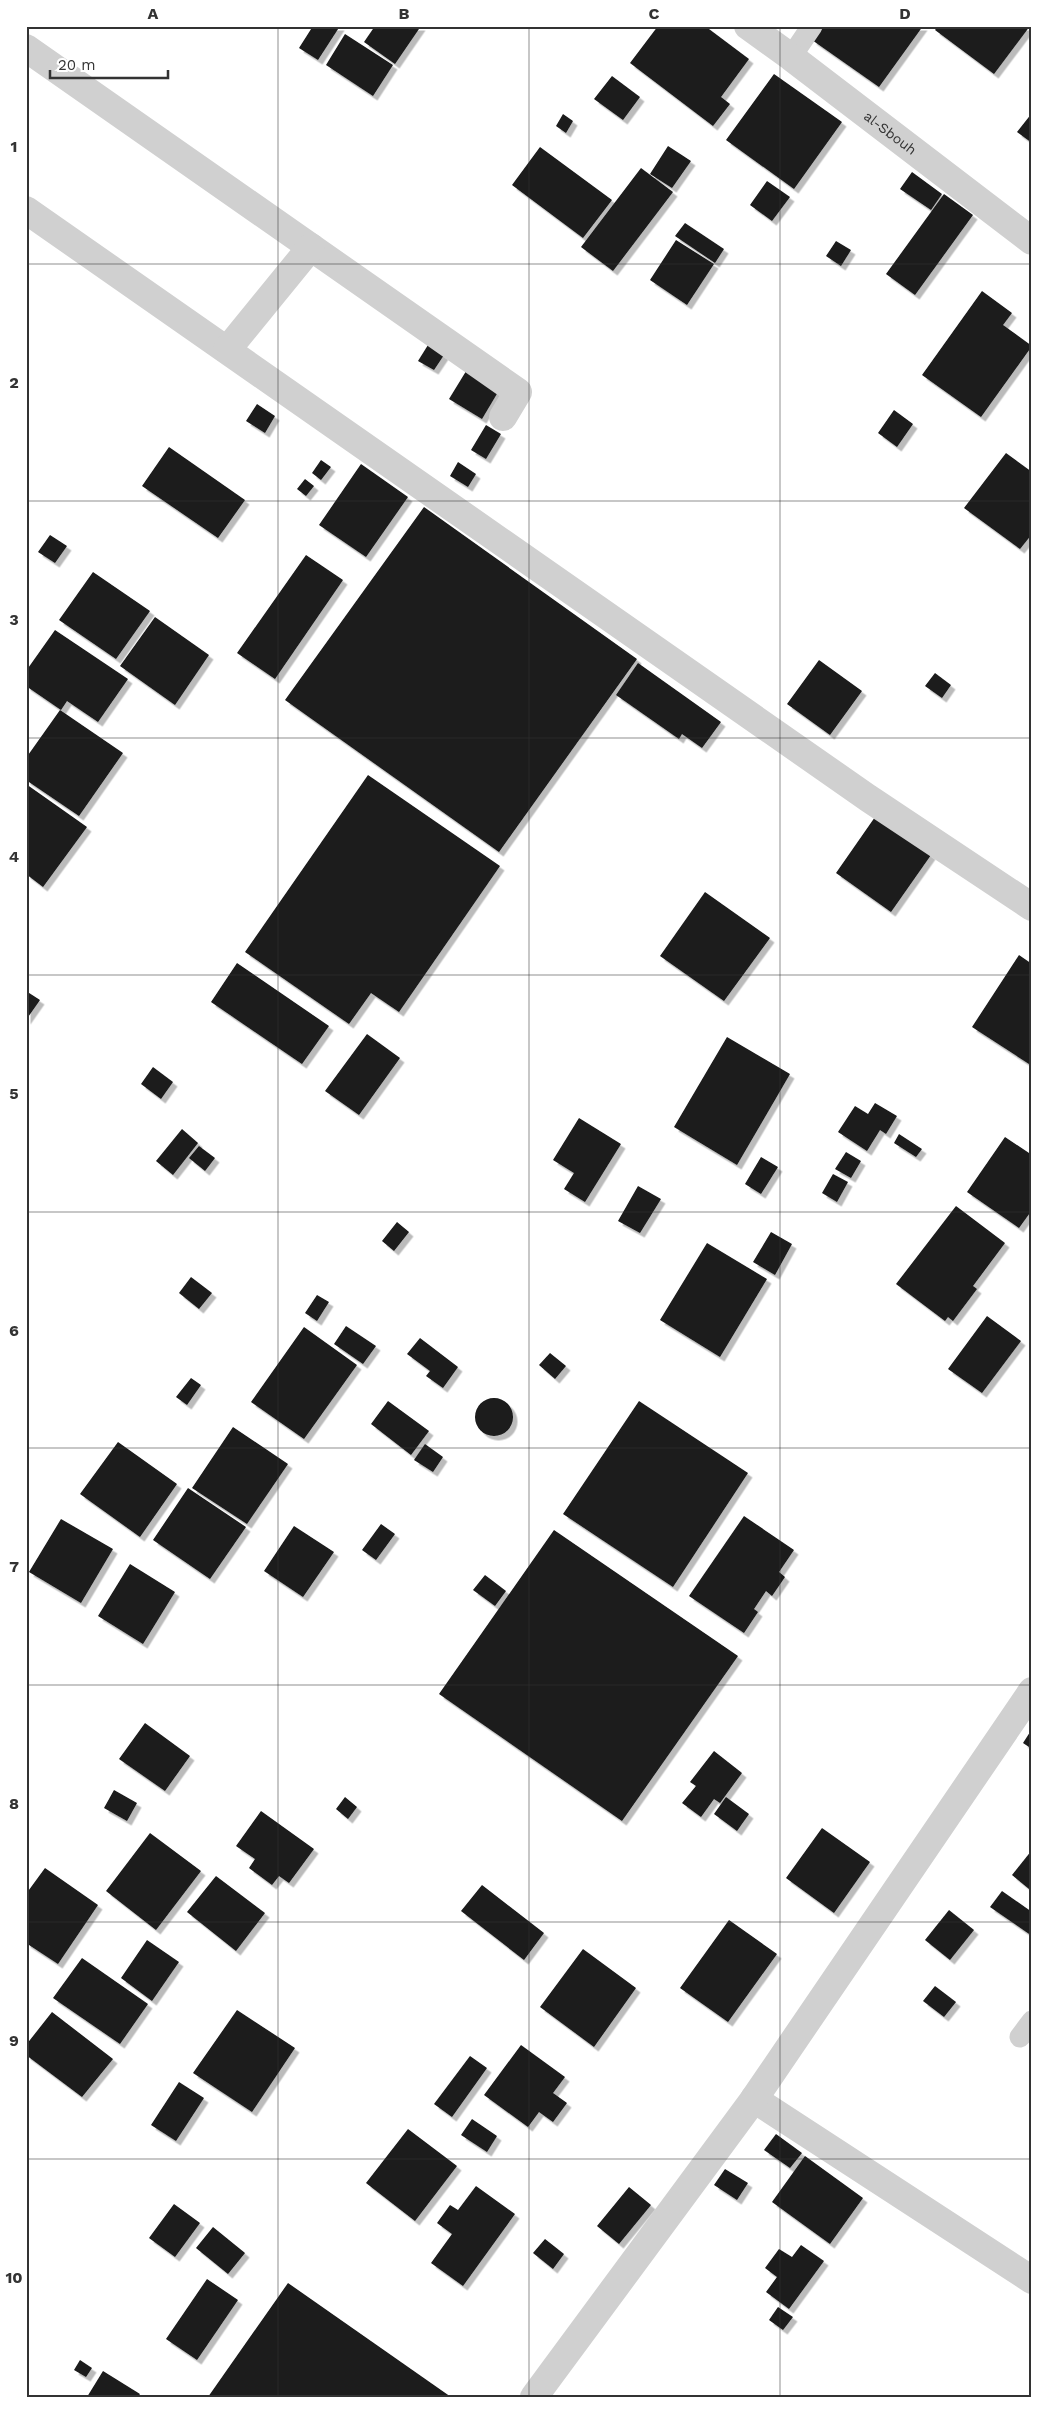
<svg xmlns="http://www.w3.org/2000/svg" width="1058" height="2423" viewBox="0 0 1058 2423" font-family="'Work Sans',sans-serif">
<style>
.building{fill:#1a1a1a;filter:url(#shadow)}
.lines{fill:none;stroke-linecap:round;stroke-linejoin:round}
.service{stroke:#d0d0d0;stroke-width:21}
.minor{stroke:#d0d0d0;stroke-width:28}
.grid{fill:none;stroke:#333;stroke-width:1;stroke-opacity:0.55}
.labels{text-anchor:middle;stroke-width:5;stroke-linejoin:round;paint-order:stroke}
.street-label{font-size:14px;fill:#333;stroke:#fff}
.neatline{fill:none;stroke:#333;stroke-width:2}
.grid-label{font-size:16px;text-anchor:middle;font-weight:bold;fill:#333}
</style>
<defs>
<filter id="shadow"><feDropShadow dx="4.5" dy="4.5" stdDeviation="0" flood-color="#0004"/></filter>
</defs>
<rect width="100%" height="100%" fill="#fff"/>
<path class="building" d="M313,26H340L318,60L299,48Z
M375,26H421L395,64L364,42Z
M658,26H705L749,59L721,97L730,104L713,126L630,63Z
M822,26H923L879,87L812,40Z
M938,26H1030L994,74L935,30Z
M345,34L393,65L373,96L326,65Z
M774,74L842,122L794,189L726,140Z
M612,76L640,97L623,120L594,99Z
M1032,113V143L1017,132Z
M563,114L573,121L566,133L556,126Z
M668,146L691,161L672,188L650,174Z
M540,147L612,200L583,238L512,185Z
M641,168L673,192L613,271L581,247Z
M912,172L942,194L931,210L900,189Z
M767,181L790,197L772,221L750,205Z
M944,194L973,215L915,295L886,274Z
M685,223L724,249L715,263L675,236Z
M676,240L714,264L687,305L650,280Z
M836,241L851,250L841,266L826,256Z
M982,291L1012,313L1003,325L1032,346L981,417L922,375Z
M428,345L444,355L434,370L418,361Z
M468,368L501,387L482,419L449,399Z
M257,404L275,416L265,433L246,421Z
M894,410L913,424L897,447L878,433Z
M486,425L501,434L486,459L471,450Z
M169,447L245,500L218,538L142,486Z
M1006,453L1032,472V534L1020,549L964,508Z
M321,460L331,467L321,480L312,473Z
M458,462L476,474L468,487L450,476Z
M361,464L408,497L366,557L319,525Z
M305,479L314,486L306,496L297,489Z
M424,507L637,659L499,852L285,700Z
M50,535L67,546L55,563L38,552Z
M306,555L343,580L275,679L237,653Z
M93,572L150,611L116,659L59,620Z
M155,617L209,655L175,705L120,666Z
M55,630L128,679L98,722L67,701L61,710L26,686V671Z
M819,660L862,691L830,735L787,704Z
M638,663L721,722L702,748L682,734L679,739L616,695Z
M935,673L951,685L942,698L925,686Z
M60,710L123,753L79,816L26,780V758Z
M368,775L500,866L399,1012L371,993L349,1024L245,952Z
M26,784L87,827L43,887L26,874Z
M875,817L931,855L891,912L836,873Z
M705,892L770,938L724,1001L660,956Z
M1019,955L1032,964V1060L1029,1064L972,1027Z
M237,963L329,1026L302,1064L211,1002Z
M26,991L40,1000L26,1020Z
M367,1034L400,1058L359,1115L325,1091Z
M727,1037L790,1074L737,1165L674,1127Z
M153,1067L173,1082L161,1099L141,1084Z
M875,1103L897,1116L886,1134L880,1130L867,1151L838,1132L855,1106L868,1114Z
M579,1118L621,1144L585,1202L564,1189L574,1173L553,1160Z
M182,1129L198,1143L173,1175L156,1161Z
M899,1134L922,1149L916,1157L894,1143Z
M1005,1137L1032,1155V1210L1019,1228L967,1192Z
M199,1146L215,1158L205,1171L189,1158Z
M846,1152L861,1161L851,1178L835,1169Z
M761,1157L778,1167L761,1194L745,1184Z
M833,1174L848,1182L837,1202L822,1193Z
M638,1186L661,1199L640,1233L618,1221Z
M956,1206L1005,1243L973,1286L977,1289L953,1321L948,1317L945,1321L896,1284Z
M397,1222L409,1232L394,1251L382,1241Z
M771,1232L792,1244L775,1275L753,1262Z
M707,1243L767,1279L720,1357L660,1320Z
M191,1277L212,1293L199,1309L179,1293Z
M317,1295L329,1302L317,1321L305,1313Z
M987,1316L1021,1341L982,1393L948,1369Z
M346,1326L376,1346L363,1364L334,1344Z
M304,1327L357,1365L304,1439L251,1402Z
M420,1338L458,1367L443,1388L426,1376L430,1371L407,1354Z
M550,1353L566,1366L555,1379L539,1365Z
M191,1378L201,1385L187,1405L176,1397Z
M475 1417a19 19 0 1 1 38 0a19 19 0 1 1-38 0Z
M388,1401L429,1431L411,1455L371,1424Z
M639,1401L748,1473L673,1587L563,1514Z
M233,1427L288,1464L247,1524L192,1488Z
M118,1442L177,1484L140,1537L80,1494Z
M425,1444L443,1457L433,1472L414,1460Z
M188,1488L246,1527L210,1579L153,1540Z
M744,1516L794,1550L779,1572L785,1577L772,1596L766,1591L754,1609L758,1612L744,1633L689,1596Z
M61,1519L113,1549L81,1603L29,1572Z
M381,1524L395,1534L376,1560L362,1550Z
M294,1526L334,1552L303,1597L264,1571Z
M554,1530L738,1656L622,1821L439,1694Z
M130,1564L175,1592L143,1644L98,1616Z
M485,1575L506,1591L495,1606L473,1590Z
M145,1723L190,1756L165,1791L119,1759Z
M1032,1729V1749L1023,1743Z
M714,1751L742,1773L720,1803L714,1799L701,1817L682,1803L696,1786L690,1782Z
M114,1790L137,1803L127,1821L104,1808Z
M345,1797L357,1807L348,1819L336,1809Z
M726,1797L749,1814L737,1831L714,1814Z
M261,1811L314,1849L289,1883L279,1876L272,1885L249,1868L255,1859L236,1846Z
M822,1828L870,1862L834,1913L786,1878Z
M150,1833L201,1871L156,1930L106,1891Z
M1032,1850V1885L1029,1889L1012,1875Z
M45,1868L98,1905L58,1964L26,1943V1894Z
M216,1876L265,1913L236,1951L187,1912Z
M482,1885L544,1933L524,1960L461,1911Z
M1002,1891L1032,1912V1936L990,1907Z
M949,1910L974,1930L950,1960L925,1940Z
M729,1920L777,1954L728,2022L680,1988Z
M147,1940L179,1962L152,2001L121,1978Z
M583,1949L636,1988L594,2047L540,2007Z
M82,1958L148,2004L120,2044L53,1998Z
M935,1986L956,2002L944,2017L923,2001Z
M237,2010L295,2048L252,2112L193,2073Z
M52,2012L113,2059L82,2097L26,2055V2045Z
M521,2045L565,2077L553,2093L567,2103L553,2122L539,2112L528,2127L484,2095Z
M470,2056L487,2068L452,2117L434,2104Z
M179,2082L204,2098L176,2141L151,2125Z
M472,2119L497,2136L487,2152L461,2135Z
M408,2129L457,2166L415,2221L366,2183Z
M776,2134L802,2153L790,2168L764,2150Z
M805,2156L863,2198L830,2244L772,2202Z
M725,2169L748,2183L737,2200L714,2185Z
M476,2186L515,2214L463,2286L431,2263L452,2234L437,2223L450,2205L458,2210Z
M629,2187L651,2205L619,2244L597,2226Z
M174,2204L200,2223L175,2257L149,2238Z
M213,2227L245,2253L228,2274L196,2248Z
M545,2239L564,2254L553,2269L533,2253Z
M801,2245L824,2261L789,2309L766,2292L777,2277L765,2268L779,2249L792,2257Z
M207,2279L238,2300L197,2360L166,2339Z
M288,2283L451,2397H208Z
M778,2307L793,2317L783,2330L769,2320Z
M80,2360L92,2368L86,2377L74,2370Z
M103,2371L140,2394L138,2397H87Z"/>
<g class="lines">
<path class="service" d="M791,57L812,26
M1020,2037L1032,2021"/>
<g class="minor">
<path id="s1" d="M748,26L791,57L1032,241"/>
<path d="M26,48L518,392L503,417"/>
<path d="M26,210L868,798L1032,907"/>
<path d="M227,350L311,247"/>
<path d="M754,2099L1032,2280"/>
<path d="M534,2397L754,2099L1032,1691"/>
</g>
</g>
<path class="grid" d="M278,26V2397M529,26V2397M780,26V2397M26,264H1032M26,501H1032M26,738H1032M26,975H1032M26,1212H1032M26,1448H1032M26,1685H1032M26,1922H1032M26,2159H1032"/>
<g class="labels">
<g class="street-label">
<text dy="5" stroke="none"><textPath href="#s1" startOffset="178">al-Sbouh</textPath></text>
</g>
</g>
<rect width="1058" height="2423" fill="none" stroke="#ffffff" stroke-width="55"/>
<path d="M50 70v8h118v-8" fill="none" stroke="#333333" stroke-width="2.5"/>
<text x="58" y="70" font-size="15" fill="#333333" stroke="#ffffff" stroke-width="4" paint-order="stroke">20 m</text>
<rect x="28" y="28" width="1002" height="2368" class="neatline"/>
<g class="grid-label">
<text x="153" y="19">A</text>
<text x="404" y="19">B</text>
<text x="654" y="19">C</text>
<text x="905" y="19">D</text>
<text x="14" y="152">1</text>
<text x="14" y="388">2</text>
<text x="14" y="625">3</text>
<text x="14" y="862">4</text>
<text x="14" y="1099">5</text>
<text x="14" y="1336">6</text>
<text x="14" y="1572">7</text>
<text x="14" y="1809">8</text>
<text x="14" y="2046">9</text>
<text x="14" y="2283">10</text>
</g>
</svg>
